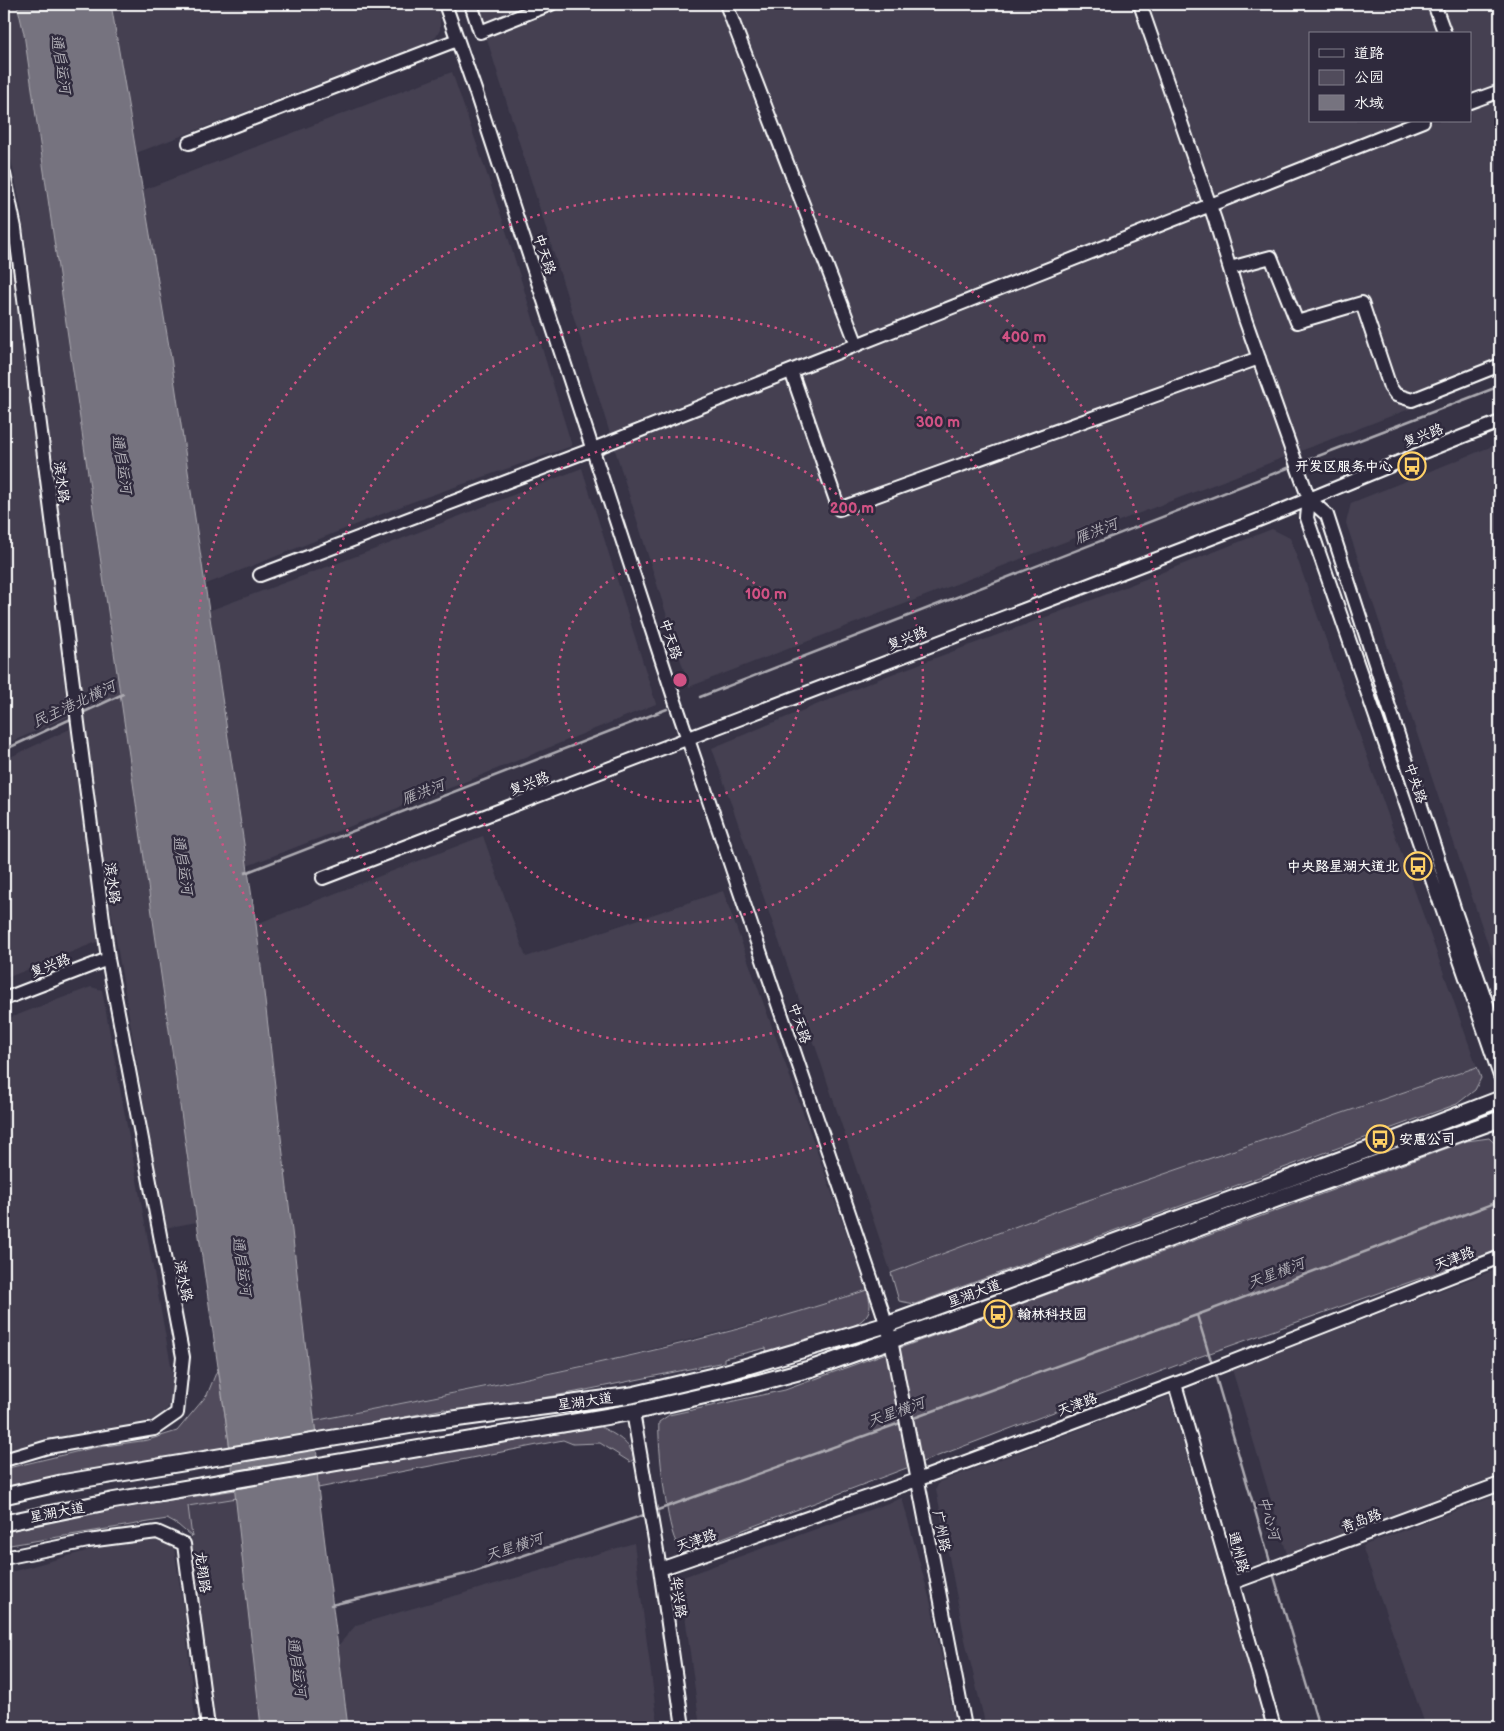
<svg xmlns="http://www.w3.org/2000/svg" width="1504" height="1731" viewBox="0 0 1504 1731" font-family="'Balsamiq Sans','LXGW WenKai TC',sans-serif">
<style>
.built{fill:#444051;fill-rule:evenodd}
.green{fill:#514c5c;stroke:#a8a6ae}
.water{fill:#76737f;stroke:#adabb2}
.lines{fill:none;stroke-linecap:round;stroke-linejoin:round}
.stream{stroke:#adabb2;stroke-width:2.5}
.minor-casing{stroke:#fff;stroke-width:16}
.major-casing{stroke:#fff;stroke-width:19}
.minor{stroke:#2f2a3d;stroke-width:12}
.major{stroke:#2f2a3d;stroke-width:15}
.ring{fill:none;stroke:#d15284;stroke-width:2.5;stroke-dasharray:2.5 5}
.labels{text-anchor:middle;stroke-width:5;stroke-linejoin:round;paint-order:stroke}
.street-label{font-size:14px;fill:#fff;stroke:#2f2a3d}
.poi-label{font-size:14px;font-weight:bold;fill:#fff;stroke:#2f2a3d;text-anchor:end}
.water-label{font-size:15px;font-style:italic;fill:#b4b2b9;stroke:#2f2a3d}
.centre{fill:#d15284;stroke:#2f2a3d;stroke-width:2.5}
.ring-label{font-size:15px;text-anchor:middle;font-weight:bold;fill:#d15284;stroke:#2f2a3d;stroke-width:5;stroke-linejoin:round;paint-order:stroke}
</style>
<rect width="100%" height="100%" fill="#373345"/>
<filter id="ink" filterUnits="userSpaceOnUse"><feTurbulence type="fractalNoise" baseFrequency=".02" numOctaves="2"/><feDisplacementMap in="SourceGraphic" scale="10" xChannelSelector="R" yChannelSelector="G"/><feConvolveMatrix kernelMatrix="1 2 1 2 8 2 1 2 1" color-interpolation-filters="sRGB"/></filter>
<g filter="url(#ink)">
<path class="built" d="M4,4H17L24,34L197,1222L165,1228L105,875L21,208L4,125Z
M111,4H436L440,18V30L436,37L428,43L136,153Z
M476,4H1500V374L689,687ZM1310,34H1470V121H1310Z
M452,72L504,224L572,446L412,502L204,585L143,190Z
M4,259L13,266L49,537L68,717L4,745Z
M1500,443V980L1346,523L1351,503Z
M582,468L656,704L455,786L247,866L208,611L378,548Z
M1272,529L1290,538L1477,1067L1065,1208L891,1273L819,1057L712,748L884,677L1097,598Z
M72,728L99,941L4,979V760Z
M483,836L526,957L723,891L867,1290L807,1310L605,1361L314,1421L256,924Z
M91,987L102,990L173,1376V1399L167,1409L152,1421L4,1452V1020Z
M1500,1268V1475L1287,1554L1232,1369Z
M1169,1396L1266,1727H986L965,1640L936,1489L939,1482Z
M1500,1494V1727H1426L1362,1546Z
M237,1498L261,1727H213L188,1506Z
M902,1498L931,1604L956,1727H700L680,1578Z
M164,1539L174,1548L184,1611L196,1727H4V1574L104,1546Z
M634,1543L658,1727H348L337,1647L356,1625Z"/>
<path class="green" d="M1477,1067L1481,1078L1475,1090L1457,1104L915,1304L899,1301L891,1273L1065,1208Z
M1489,1138L1500,1148V1250L1196,1358L688,1551C686,1549 680,1548 678,1545C667,1534 657,1440 659,1422L669,1415L785,1390L1467,1141Z
M867,1290C869,1298 872,1306 868,1313C859,1333 790,1347 767,1354L766,1348L724,1358V1362L576,1392L457,1413L444,1409L316,1435L314,1421C499,1383 688,1351 867,1290Z
M218,1368L230,1449L4,1490V1469L92,1448L148,1440L177,1431L207,1395Z
M601,1427C614,1434 632,1443 634,1459L630,1462L600,1443L573,1444L563,1440L318,1488L317,1473Z
M236,1490L237,1498L188,1506L192,1537L178,1525L167,1519L4,1546V1531L99,1511Z"/>
<path class="water" d="M17,4H111L171,358L256,924L316,1435L318,1488L348,1727H261L230,1449L24,34Z"/>
<g class="lines">
<path class="stream" d="M1300,463L1500,386
M700,697L1293,466
M80,714L123,694
M4,750L73,718
M245,873L667,709
M1197,1315L1212,1364
M1215,1374L1271,1565
M911,1419L1197,1315L1500,1201
M655,1511L903,1422
M1273,1573L1319,1727
M331,1605L471,1573L647,1514"/>
<g class="minor-casing">
<path id="minor" d="M445,4L475,90L675,701L882,1310L891,1340L965,1727
M471,4L480,32L551,4
M726,4L857,345
M1140,4L1215,220L1245,319L1301,477L1309,499L1327,515L1455,911L1500,1042
M1434,4L1445,34
M1470,102L1500,91
M189,143L457,40
M4,174L15,228L108,959L183,1357L177,1413L154,1429L48,1447L4,1460
M1230,268L1271,257L1297,322L1362,303L1390,387L1396,395L1412,400L1500,365
M791,371L839,509L1259,358
M1309,499L1307,518L1500,1076
M260,575L593,449L1423,121
M323,878L1256,521C1337,488 1418,453 1500,422
M4,999L108,959
M1175,1384L1274,1727
M633,1412L660,1569L683,1727
M4,1558L88,1541L157,1532L184,1544L208,1727
M660,1569L917,1480L1175,1384L1500,1257
M1232,1583L1500,1484"/>
</g>
<g class="major-casing">
<path id="major" d="M4,1496L61,1483L431,1422L632,1395L717,1375L886,1325L1386,1143L1500,1099
M4,1523L111,1501L633,1412L750,1385L813,1368L994,1304L1282,1197L1500,1119"/>
</g>
<use href="#minor" class="minor"/>
<use href="#major" class="major"/>
</g>
</g>
<g class="ring">
<circle cx="680" cy="680" r="122"/>
<circle cx="680" cy="680" r="243"/>
<circle cx="680" cy="680" r="365"/>
<circle cx="680" cy="680" r="486"/>
</g>
<defs>
<g id="bus-ring" transform="scale(1.4375)"><circle r="9.5" fill="#2f2a3d" stroke="#ffd166" stroke-width="1.5"/><path d="M-5-6H5V4H4V6H2V4H-2V6H-4V4H-5ZM-3.5-4V0h7V-4ZM-3.5 1.2v1.5H-2V1.2ZM2 1.2v1.5H3.5V1.2Z" fill="#ffd166"/></g>
</defs>
<g fill-rule="evenodd">
<use href="#bus-ring" x="1412" y="466"/>
<use href="#bus-ring" x="1418" y="866"/>
<use href="#bus-ring" x="1380" y="1139"/>
<use href="#bus-ring" x="998" y="1314"/>
</g>
<g class="labels">
<g class="street-label">
<text transform="translate(545 254) rotate(72)" y="5">中天路</text>
<text transform="translate(1423 435) rotate(-21)" y="5">复兴路</text>
<text transform="translate(62 482) rotate(83)" y="5">滨水路</text>
<text transform="translate(907 638) rotate(-21)" y="5">复兴路</text>
<text transform="translate(671 639) rotate(72)" y="5">中天路</text>
<text transform="translate(529 783) rotate(-21)" y="5">复兴路</text>
<text transform="translate(1416 783) rotate(71)" y="5">中央路</text>
<text transform="translate(113 883) rotate(83)" y="5">滨水路</text>
<text transform="translate(50 965) rotate(-21)" y="5">复兴路</text>
<text transform="translate(800 1023) rotate(71)" y="5">中天路</text>
<text transform="translate(1454 1258) rotate(-21)" y="5">天津路</text>
<text transform="translate(184 1281) rotate(79)" y="5">滨水路</text>
<text transform="translate(974 1293) rotate(-20)" y="5">星湖大道</text>
<text transform="translate(585 1401) rotate(-8)" y="5">星湖大道</text>
<text transform="translate(1077 1404) rotate(-20)" y="5">天津路</text>
<text transform="translate(57 1512) rotate(-11)" y="5">星湖大道</text>
<text transform="translate(1361 1520) rotate(-20)" y="5">青岛路</text>
<text transform="translate(942 1531) rotate(79)" y="5">广州路</text>
<text transform="translate(696 1540) rotate(-19)" y="5">天津路</text>
<text transform="translate(1239 1552) rotate(74)" y="5">通州路</text>
<text transform="translate(203 1572) rotate(82)" y="5">龙翔路</text>
<text transform="translate(679 1597) rotate(82)" y="5">华兴路</text>
</g>
<g class="poi-label">
<text x="1393" y="471">开发区服务中心</text>
<text x="1399" y="871">中央路星湖大道北</text>
<text x="1399" y="1144" text-anchor="start">安惠公司</text>
<text x="1017" y="1319" text-anchor="start">翰林科技园</text>
</g>
<g class="water-label">
<text transform="translate(61 64) rotate(81)" y="5">通启运河</text>
<text transform="translate(122 464) rotate(81)" y="5">通启运河</text>
<text transform="translate(1096 531) rotate(-21)" y="5">雁洪河</text>
<text transform="translate(74 704) rotate(-25)" y="5">民主港北横河</text>
<text transform="translate(423 792) rotate(-21)" y="5">雁洪河</text>
<text transform="translate(183 865) rotate(81)" y="5">通启运河</text>
<text transform="translate(242 1266) rotate(82)" y="5">通启运河</text>
<text transform="translate(1276 1273) rotate(-21)" y="5">天星横河</text>
<text transform="translate(896 1412) rotate(-20)" y="5">天星横河</text>
<text transform="translate(1269 1518) rotate(74)" y="5">中心河</text>
<text transform="translate(514 1547) rotate(-18)" y="5">天星横河</text>
<text transform="translate(297 1667) rotate(82)" y="5">通启运河</text>
</g>
</g>
<circle cx="680" cy="680" r="8" class="centre"/>
<g class="ring-label">
<text x="1024" y="342">400 m</text>
<text x="938" y="427">300 m</text>
<text x="852" y="513">200 m</text>
<text x="766" y="599">100 m</text>
</g>
<rect width="1504" height="1731" fill="none" stroke="#2f2a3d" stroke-width="20"/>
<rect x="10" y="10" width="1484" height="1711" fill="none" stroke="#fff" stroke-width="2" filter="url(#ink)"/>
<rect x="1309" y="32" width="162" height="90" fill="#2f2a3d" stroke="#827f8b"/>
<rect x="1319" y="49" width="25" height="8" fill="#2f2a3d" stroke="#827f8b"/>
<text x="1354" y="58" font-size="15" fill="#ffffff">道路</text>
<rect x="1319" y="70" width="25" height="15" fill="#514c5c" stroke="#827f8b"/>
<text x="1354" y="82" font-size="15" fill="#ffffff">公园</text>
<rect x="1319" y="95" width="25" height="15" fill="#76737f" stroke="#827f8b"/>
<text x="1354" y="108" font-size="15" fill="#ffffff">水域</text>
</svg>
